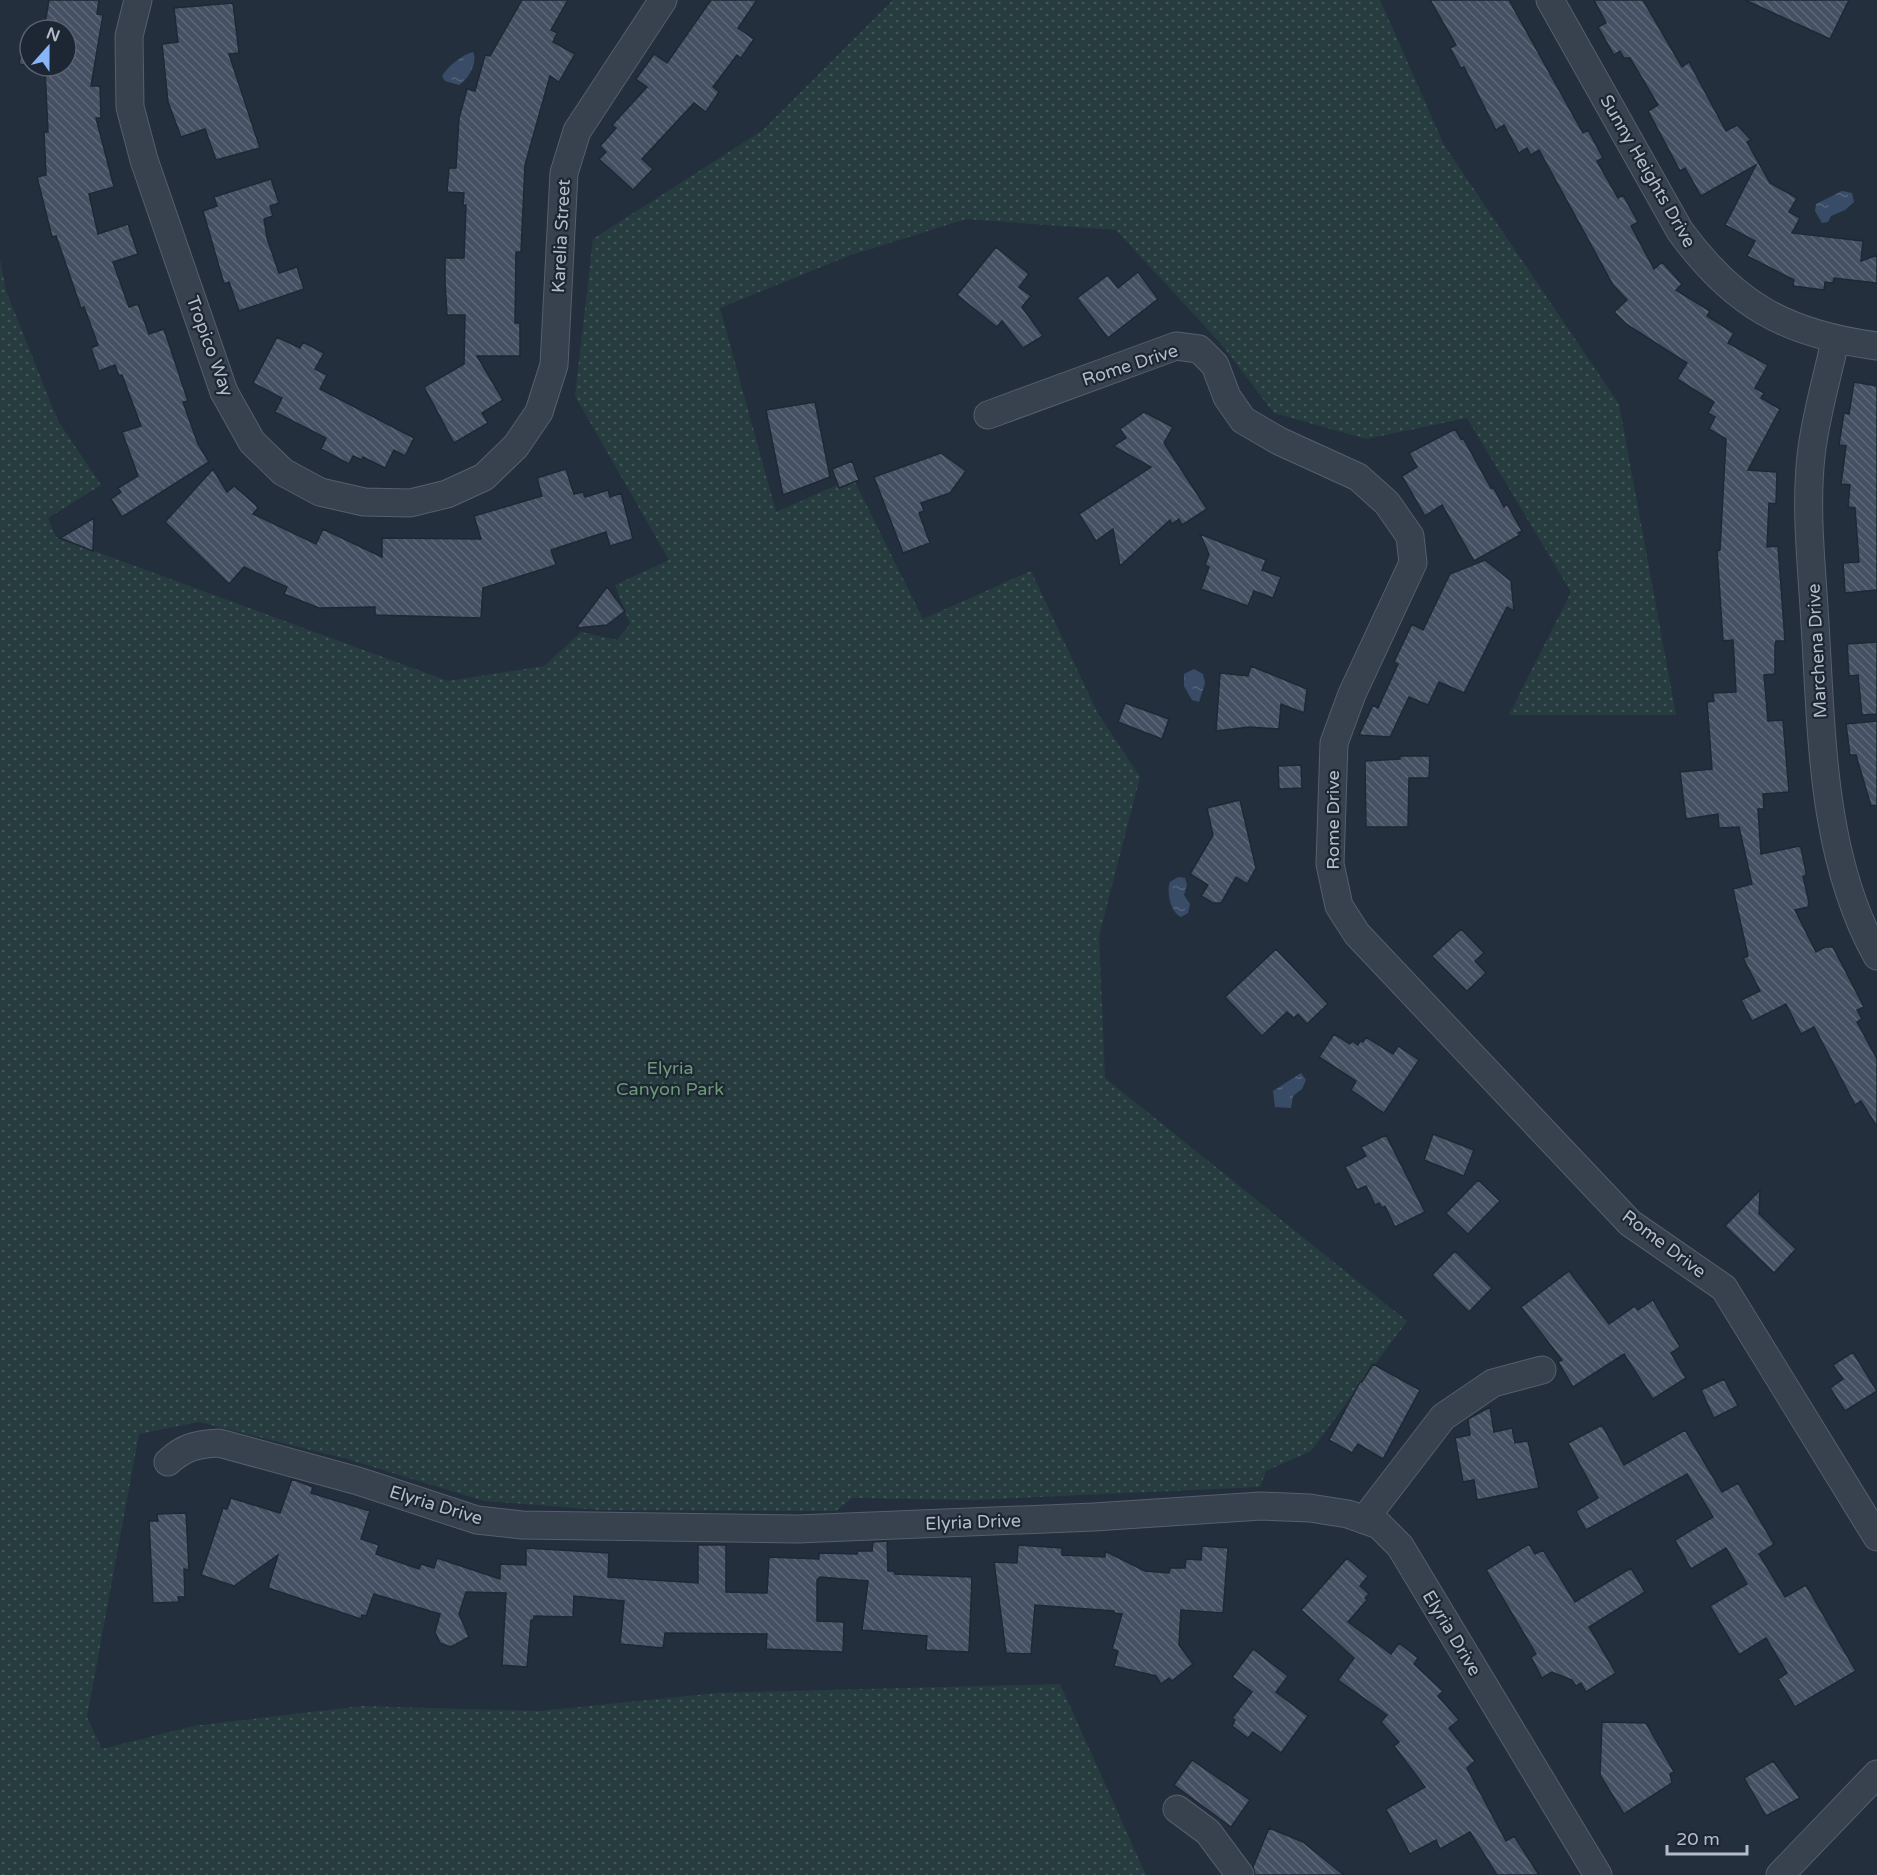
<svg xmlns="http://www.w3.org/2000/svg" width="1877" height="1875" viewBox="0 0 1877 1875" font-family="'Varela Round',sans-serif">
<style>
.grass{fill:url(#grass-dots)}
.water{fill:url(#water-ripples)}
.building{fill:url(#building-back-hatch);stroke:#1f2835;stroke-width:1.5}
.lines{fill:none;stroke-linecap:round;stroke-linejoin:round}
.minor-casing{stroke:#565f6c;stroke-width:29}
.minor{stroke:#38414e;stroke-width:27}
.labels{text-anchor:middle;stroke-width:4.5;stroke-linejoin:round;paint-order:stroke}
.street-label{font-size:18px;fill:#b4bcc9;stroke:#1d2633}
.park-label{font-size:18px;fill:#6b9a76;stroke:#1d2633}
</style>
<defs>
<pattern id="grass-dots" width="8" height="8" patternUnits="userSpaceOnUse" patternTransform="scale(1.5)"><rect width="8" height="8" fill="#263c3f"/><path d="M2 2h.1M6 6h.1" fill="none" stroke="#435659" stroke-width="1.8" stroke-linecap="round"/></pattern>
<pattern id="water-ripples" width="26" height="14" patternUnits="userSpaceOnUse" patternTransform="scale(1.5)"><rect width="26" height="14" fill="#394c67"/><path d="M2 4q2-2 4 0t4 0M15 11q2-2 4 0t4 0" fill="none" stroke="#53647b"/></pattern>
<pattern id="building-back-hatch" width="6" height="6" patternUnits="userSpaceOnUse" patternTransform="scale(1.5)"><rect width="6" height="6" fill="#455162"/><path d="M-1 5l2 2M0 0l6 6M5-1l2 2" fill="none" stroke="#5d6877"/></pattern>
</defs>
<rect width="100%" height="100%" fill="#242f3e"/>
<path class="grass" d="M893,0H1380L1444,145L1619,404L1676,715H1509L1571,592L1467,418L1366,439L1274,413L1222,345L1116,230L966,219L851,255L720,308L776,512L853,478L923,619L1031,571L1097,712L1140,777L1099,936L1105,1078L1407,1321L1311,1451L1266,1471L1260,1487L973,1500L852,1498L836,1511L601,1510L484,1501L347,1459L199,1422L139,1434L87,1717L102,1749L193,1726L362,1706L540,1711L717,1693L1060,1684L1146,1875H0V259L6,291L58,421L101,485L48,518L56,537L448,681L544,666L581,632L617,640L630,624L615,585L669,560L575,396L593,239L763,130Z"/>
<path class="water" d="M473,52C478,62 469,79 459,85L445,81L442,76C448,66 462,55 473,52Z
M1842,191L1852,193L1854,202L1845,210L1831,216L1828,222L1822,223L1815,211L1816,204Z
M1194,669L1203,674L1205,683L1199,702L1192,700L1184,686V674Z
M1178,877L1185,878L1187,885L1184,895L1190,904L1188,913L1181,917C1171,913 1166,892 1170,882Z
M1301,1073L1306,1080L1302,1089L1293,1096L1291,1108L1275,1107L1273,1091Z"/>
<path class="building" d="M49,0H99L97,14L103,15L91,86H100L101,118H96L114,187L89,194L98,234L128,224L138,254L113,262L129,307L138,304L149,334L164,329L188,401L183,402L198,444L209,462L122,517L111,499L121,492L118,488L138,476L122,432L141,426L122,375L119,376L115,365L99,371L91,348L98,345L84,307L81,308L56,236L52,237L37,177L46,175L44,132H48L45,69L31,66H66V30H44Z
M522,0H568L551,30L557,33L553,42L575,54L559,82L550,76L525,165L521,252H516L515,323H520V356H477L503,400L482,413L488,423L454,443L424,387L464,364L465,315H447L445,282V258H464L466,205H463L464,193L447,192L449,168H456L459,118L467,89L475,91L485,55L490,56Z
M711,0H757L738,28L754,39L741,58L737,55L713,87L719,92L706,112L694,103L642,159L653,169L633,190L599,159L606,152L600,146L616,128L612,125L647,87L636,79L654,54L667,63Z
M1430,0H1509L1583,133L1588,130L1603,158L1597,161L1618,198L1623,195L1638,222L1631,226L1654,269L1662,262L1682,284L1676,290L1710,311L1707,316L1734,333L1728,343L1768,365L1755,388L1764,393L1761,398L1780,409L1748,470L1777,472L1776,504L1769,503L1767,547L1778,546L1785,641H1776L1775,645V674L1764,675L1768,721L1783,720L1789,792L1763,794L1764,809H1758L1761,854L1799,846L1801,848L1806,872V876H1803L1809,903L1808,907L1795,910L1816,952L1825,947H1833L1864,1007L1857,1010L1862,1019L1857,1022L1877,1059V1127L1861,1101L1855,1105L1814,1027L1801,1034L1786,1004L1752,1021L1741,1000L1760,991L1743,958L1748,956L1733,889L1752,884L1739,827L1719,828L1718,814L1686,819L1680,772L1712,769L1707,702L1714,701L1713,693L1736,692L1733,640L1723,641L1717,551L1720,550L1726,439L1709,429L1715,417L1708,413L1714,402L1677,379L1687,363L1626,324L1614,312L1627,300L1613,285L1539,150L1531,155L1527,148L1519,153L1504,125L1496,130L1464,67L1461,68L1450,48L1456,45Z
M1594,0H1643L1682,67L1689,62L1726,131L1737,125L1751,140L1747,142L1770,183L1797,198L1789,212L1800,218L1792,233L1863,241L1861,261L1877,255V283L1834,278L1833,283L1825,282L1824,290L1793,286L1794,280L1747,256L1755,241L1725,225L1756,165L1701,196L1685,168L1680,171L1648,111L1658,105L1630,58H1624L1620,51L1614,55L1598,27L1606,23Z
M1745,0H1849L1830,39Z
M233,3L239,53L229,54L260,148L216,160L205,129L181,137L168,102L162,44L178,42L174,8Z
M23,41L30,42V66L19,64Z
M271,179L279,203L270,206L273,216L264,219L267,238L279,273L297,267L304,289L239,311L229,282L224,284L203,211L217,206L214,197Z
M996,247L1029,274L1019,287L1031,296L1022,307L1043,336L1023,348L1002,321L997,327L957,295Z
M1138,272L1158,299L1108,338L1077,298L1108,275L1118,288Z
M277,337L300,348L303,342L324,353L315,369L327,375L320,389L414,438L405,456L394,450L385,468L363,457L362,460L353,456L349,464L321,449L326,438L275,412L282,398L253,383Z
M1854,382L1877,386V590L1845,593L1843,563L1859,562L1855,508L1848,507L1850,485L1841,484L1846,446L1839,445L1844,413L1849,414Z
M815,402L830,477L783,495L766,410Z
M1144,412L1173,427L1164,443L1207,509L1182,525L1179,519L1172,524L1170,520L1120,566L1113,529L1096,541L1079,514L1151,467L1113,446L1126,438L1120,429Z
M1455,429L1461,439L1463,438L1491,488L1493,487L1504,507L1507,504L1522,531L1518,533L1520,535L1474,561L1442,505L1425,516L1402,476L1417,467L1409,453Z
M941,453L966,471L950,493L921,503L924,511L919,513L930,543L903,553L874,477Z
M852,461L859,480L839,488L832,469Z
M213,469L227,492L234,486L256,505L258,508L253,514L316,544L323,529L382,557V538L481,539L474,516L542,496L537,478L566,469L574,494L583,492L585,497L608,490L610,497L621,493L633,539L610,546L606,532L551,550L556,565L483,588L481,618L375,615V607L319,608L284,594L287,587L244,567L229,584L165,522Z
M94,518L93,551L60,538Z
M1200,534L1266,560L1262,570L1281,577L1273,598L1254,591L1248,606L1201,589L1209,567L1205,565L1209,554Z
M1485,560L1511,581L1514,611L1507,607L1464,693L1439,682L1428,705L1409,697L1390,737L1359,735L1373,705L1378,708L1398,664L1394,662L1412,624L1423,630L1450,574Z
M607,587L625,611L607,625L576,628Z
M1877,642V714L1862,715L1858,675L1849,676L1847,644Z
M1251,666L1307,689L1304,713L1281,704L1279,729L1249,727L1216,731L1220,673L1248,676Z
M1125,703L1169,719L1162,739L1118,722Z
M1877,721V805L1871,806L1856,755H1850L1846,724Z
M1400,756H1430L1429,778H1409L1408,827H1366L1365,761L1400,759Z
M1301,765L1302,788L1279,789L1278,766Z
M1240,800L1256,868L1247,884L1236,877L1221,903H1213L1201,896L1208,885L1190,874L1213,835L1207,808Z
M1461,929L1484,953L1475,961L1486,973L1467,991L1432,956Z
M1276,949L1328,1004L1307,1024L1298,1014L1294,1018L1287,1012L1262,1036L1225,997Z
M1334,1034L1350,1044L1352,1041L1358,1045L1360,1041L1363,1042L1366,1037L1393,1054L1398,1046L1419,1060L1384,1113L1351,1090L1356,1081L1319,1057Z
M1433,1134L1474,1150L1464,1176L1424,1160Z
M1386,1135L1425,1212L1395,1227L1385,1206L1382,1208L1379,1203L1375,1205L1366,1186L1357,1190L1345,1167L1366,1156L1361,1147Z
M1478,1180L1500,1201L1468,1234L1446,1213Z
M1760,1190L1759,1214L1796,1249L1774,1273L1725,1226Z
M1455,1251L1492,1288L1469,1312L1432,1275Z
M1569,1271L1609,1324L1635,1306L1638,1310L1653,1300L1680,1347L1671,1353L1686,1378L1653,1399L1624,1354L1573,1387L1558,1362L1562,1360L1521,1307Z
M1853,1352L1877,1391L1845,1411L1830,1388L1843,1379L1833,1365Z
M1373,1364L1420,1390L1383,1459L1358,1444L1352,1453L1329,1440L1360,1382H1362Z
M1724,1379L1738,1406L1714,1418L1701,1390Z
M1490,1407L1494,1432L1512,1428L1515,1443L1528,1441L1539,1488L1477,1500L1474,1480L1463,1482L1455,1438L1470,1435L1468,1419Z
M1602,1425L1624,1465L1685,1430L1722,1492L1738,1483L1774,1544L1759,1554L1785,1597L1806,1585L1856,1671L1795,1707L1778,1679L1787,1673L1766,1638L1739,1655L1710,1606L1747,1584L1726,1548L1691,1569L1675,1540L1713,1517L1687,1474L1586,1530L1576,1511L1598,1498L1568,1443Z
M292,1479L313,1487L311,1493L370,1511L361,1539L379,1545L376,1554L419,1569L421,1564L434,1568L437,1558L500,1579V1564L526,1565V1548L609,1553L608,1577L698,1583V1545H726V1592L767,1593L769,1557L819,1559V1553L857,1554L858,1551H872L873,1542L887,1541L888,1571H894L895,1574L972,1577L969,1652L926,1650L927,1636L862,1630L868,1581L820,1577L817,1580V1621L844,1622L843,1652L766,1649L767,1634L665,1633L663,1648L620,1644L624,1601L574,1596L573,1617L534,1616V1620H531L527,1667L502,1665L506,1593L466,1592L459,1614L469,1637L451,1647L440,1643L435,1632L440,1614L374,1594L366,1616L362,1615L361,1619L268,1588L278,1555L234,1586L201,1575L223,1508L227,1509L231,1498L280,1513Z
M186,1513L189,1570L184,1569L185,1597H178L179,1602L153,1603L149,1521H158L157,1514Z
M1529,1544L1535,1554L1543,1550L1575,1602L1631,1568L1645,1592L1589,1627L1616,1673L1586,1692L1581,1683L1576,1686L1572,1680L1552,1672L1542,1678L1531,1657L1536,1654L1486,1570Z
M1018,1545L1062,1548V1555L1105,1557V1551L1145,1571L1169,1573L1170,1568H1185L1186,1559L1201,1560L1202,1546L1228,1548L1223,1613L1181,1610L1179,1645L1193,1664L1172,1681L1169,1678L1161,1684L1156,1676L1114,1666L1118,1651L1112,1649L1122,1614L1114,1613V1611L1035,1605L1031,1654L1006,1653L994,1562L1017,1563Z
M1347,1558L1368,1576L1360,1586L1369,1594L1365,1598L1367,1600L1348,1622L1391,1654L1399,1643L1418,1658L1414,1664L1443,1691L1438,1696L1459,1720L1449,1728L1475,1761L1467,1768L1506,1841L1514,1836L1539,1875H1497L1470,1832L1440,1849L1436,1840L1410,1854L1386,1809L1425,1787L1394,1746L1399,1742L1381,1722L1387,1715L1338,1680L1354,1658L1301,1610Z
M1253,1649L1288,1676L1276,1692L1308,1716L1281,1753L1253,1732L1248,1738L1232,1726L1235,1720L1232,1718L1252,1692L1232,1677Z
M1602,1722L1646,1723L1674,1772L1670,1774L1672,1783L1624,1814L1600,1775Z
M1192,1760L1250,1800L1231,1827L1174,1785Z
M1773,1761L1800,1798L1766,1816L1744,1778Z
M1269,1828L1303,1842L1344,1875H1255L1253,1867Z"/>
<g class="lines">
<g class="minor-casing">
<path id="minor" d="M138,0L129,36L130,107L144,160L224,392L252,442L283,472L320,492L364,502L410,503L447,494L484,477L516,446L539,412L554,365L564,173L577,131L663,0
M1550,0L1680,231C1734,305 1786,334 1877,346
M1835,341C1827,379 1815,418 1811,456C1805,512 1812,568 1815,624C1822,735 1821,855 1877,956
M988,415L1176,346L1199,349L1215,365L1227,397L1243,420L1279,441L1358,477L1387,503L1410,536L1413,563L1352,694L1334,743L1330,864L1339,906L1357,934L1630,1223L1724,1288L1877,1537
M168,1462C184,1447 197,1444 219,1443L358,1481L477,1520L522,1525L798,1529L1094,1517L1261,1506L1310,1508L1348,1514L1379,1525L1400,1546L1598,1875
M1364,1520L1443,1417L1493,1383L1542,1370
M1177,1809L1208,1832L1240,1875
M1780,1875L1877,1774"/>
</g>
<use href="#minor" class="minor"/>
</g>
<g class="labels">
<g class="street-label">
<text transform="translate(1648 171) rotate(60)" y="6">Sunny Heights Drive</text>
<text transform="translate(561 236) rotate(-87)" y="6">Karelia Street</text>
<text transform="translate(210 346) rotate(70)" y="6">Tropico Way</text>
<text transform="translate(1130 365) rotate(-18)" y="6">Rome Drive</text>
<text transform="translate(1817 651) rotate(-93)" y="6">Marchena Drive</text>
<text transform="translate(1333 820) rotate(-90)" y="6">Rome Drive</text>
<text transform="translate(1664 1244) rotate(37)" y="6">Rome Drive</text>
<text transform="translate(436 1505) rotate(17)" y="6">Elyria Drive</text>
<text transform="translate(973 1522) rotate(-2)" y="6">Elyria Drive</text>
<text transform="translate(1452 1633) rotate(59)" y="6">Elyria Drive</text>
</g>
<g class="park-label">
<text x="670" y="1074">Elyria<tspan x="670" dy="21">Canyon Park</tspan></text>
</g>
</g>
<g transform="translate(48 48) rotate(21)"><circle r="28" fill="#1d2633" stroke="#59626f" stroke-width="1.5"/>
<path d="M0-4.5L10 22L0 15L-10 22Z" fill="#8ab4f8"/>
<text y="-9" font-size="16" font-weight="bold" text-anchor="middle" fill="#b4bcc9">N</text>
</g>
<path d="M1667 1845v9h80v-9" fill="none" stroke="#b4bcc9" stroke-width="3"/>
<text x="1676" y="1845" font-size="18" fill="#b4bcc9" stroke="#1d2633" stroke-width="4.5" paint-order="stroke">20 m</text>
</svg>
